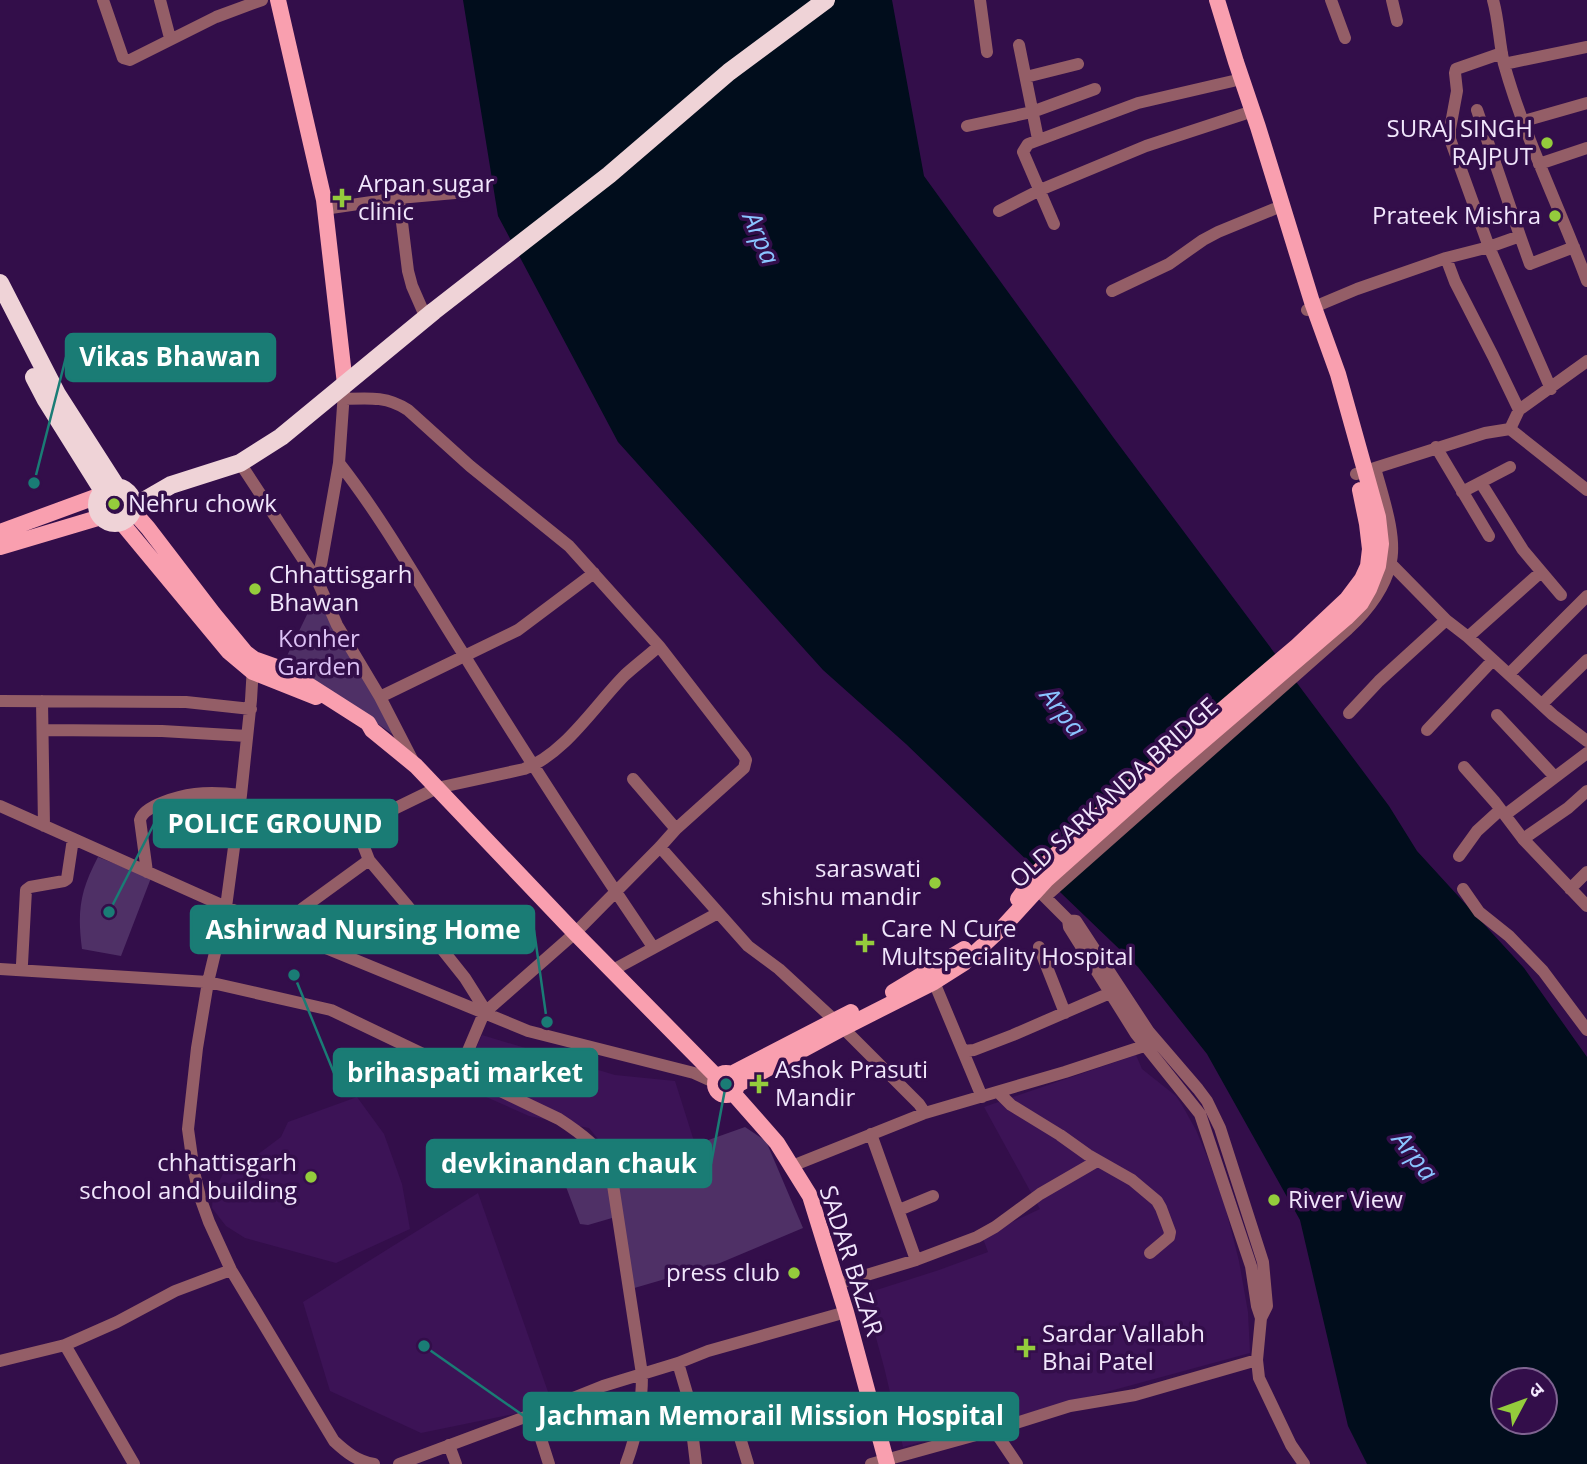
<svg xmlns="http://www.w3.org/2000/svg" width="1587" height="1464" viewBox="0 0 1587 1464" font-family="'Open Sans','Noto Sans Devanagari',sans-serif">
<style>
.built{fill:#3c1356}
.green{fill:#4f3066}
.water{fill:#010d1c;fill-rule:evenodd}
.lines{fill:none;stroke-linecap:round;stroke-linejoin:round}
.minor{stroke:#945e67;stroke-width:12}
.major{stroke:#f99faf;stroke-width:16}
.highway{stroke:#efd3d7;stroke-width:18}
.poi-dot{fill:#94cc3c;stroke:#330e4a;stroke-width:2.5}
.labels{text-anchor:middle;stroke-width:7;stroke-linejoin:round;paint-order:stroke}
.poi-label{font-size:24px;fill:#f1e6fc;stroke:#330e4a;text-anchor:start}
.park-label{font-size:24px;fill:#dcc1f5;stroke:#330e4a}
.street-label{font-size:24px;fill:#f1e6fc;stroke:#330e4a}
.water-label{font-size:26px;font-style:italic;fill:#8ac5ff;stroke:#330e4a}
.leader{fill:none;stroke:#1a7c75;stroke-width:2.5}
.callout-dot{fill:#1a7c75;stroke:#330e4a;stroke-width:2.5}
.callout{fill:#1a7c75;stroke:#1a7c75;stroke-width:2.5}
.callout-label{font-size:26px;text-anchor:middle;font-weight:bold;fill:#fff}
</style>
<rect width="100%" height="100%" fill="#330e4a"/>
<path class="built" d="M482,1035L615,1075L675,1081L694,1141L619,1165L589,1128L529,1116L459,1085Z
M1136,1055L1142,1069L1176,1096L1182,1105L1196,1130L1209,1161L1225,1206L1239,1261L1248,1312L1250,1353L903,1447L884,1367L864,1294L939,1270L988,1252L982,1236L1040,1209L984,1107Z
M357,1097L384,1134L402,1184L410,1229L336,1263L245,1238L226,1226L212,1208L213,1193L225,1170L253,1158L281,1137L288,1122Z
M478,1193L553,1406L421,1433L330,1391L303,1302Z"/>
<path class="green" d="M318,592L398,738L335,694L284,662Z
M98,857L151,878L121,956L82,949C77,911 80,891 98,857Z
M745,1127L766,1141L803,1228L720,1263L631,1289L612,1218L588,1225L580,1224L565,1184L658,1158Z"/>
<path class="water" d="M463,0H892L924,176L1113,437L1389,806L1417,851L1524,968L1587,1057V1464H1367L1348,1426L1300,1220L1207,1054L1138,967L906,744L823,670L618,442L498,216ZM1503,1380H1545V1422H1503Z"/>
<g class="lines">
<path class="minor" d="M103,0L123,58L130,60L216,17L262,0
M160,0L170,38
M980,0L987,52
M1331,0L1345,38
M1392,0L1397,21
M1493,0C1499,21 1499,43 1504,64C1525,139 1560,208 1587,281
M1019,45L1038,139
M1502,53L1456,69L1455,73L1457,91L1450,129V139L1489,247L1551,389
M1504,64L1587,47
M1026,77L1078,64
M1477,110L1520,236
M1524,121L1587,103
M967,126L1032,112L1095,89
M1539,164L1587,148
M399,198L408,271L412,286L426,318
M324,209L399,198L455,193
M999,211L1040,190L1146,146L1253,111
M1054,224L1023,152L1028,144L1138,103L1233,81
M1446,258L1455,282L1493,356L1519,410
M1112,291L1169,264L1203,240L1218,232L1274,209
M1307,310L1357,289L1446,258L1489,247L1520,236L1530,264L1574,247
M344,392L339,463L318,582L337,625L380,697L414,763
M344,399C368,398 387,396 408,410L470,466L569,546L659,646L744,756L746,760L744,768L676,829L660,847L575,933L484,1013L459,1072
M1510,429L1519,410L1587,361
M1436,447L1489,536
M240,463L318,582
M339,463C386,523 423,591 464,655C525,754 588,851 653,947
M1356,474L1485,433L1510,429L1587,490
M1481,483L1523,550L1561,595
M1462,492L1510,467
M1391,564L1446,620L1468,637L1553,715L1587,741
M1468,637L1541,572
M253,666L251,700L241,795L226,907L208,982L197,1048L188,1129L194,1172L200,1197L209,1222L231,1270L334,1441C347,1453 357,1461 374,1464
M1509,674L1587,596
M380,697L518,630L594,573
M0,701L186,702L251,709
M42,701L44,826
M1542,704L1587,660
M1349,713L1379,681L1446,620
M1497,715L1555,777
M43,730L162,731L247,736
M1427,730L1493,660
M1464,767L1495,802L1523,839L1587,906
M633,779L676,829
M0,806L226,907L528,1031L694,1073L714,1082
M1505,815L1587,753
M355,824L369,860L406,904L465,978L482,1005L484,1013
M237,827L282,832L337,820C347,819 355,824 365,823L437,788L524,769C565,754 595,705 625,675C636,665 648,656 659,646
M1523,839L1568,808L1587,791
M660,847L748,946L779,969L843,1028L919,1104L925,1113
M1459,856L1477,831L1500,810
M147,872L140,820C144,805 180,796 195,794C210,792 225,793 241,795
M1463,889L1479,912L1509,936L1543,971L1587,1030
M1570,889L1587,872
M1038,890L1068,920L1076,921L1149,1032L1198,1089L1207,1101L1220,1128L1263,1262L1267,1306L1261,1318L1257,1360L1259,1378L1291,1445L1304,1464
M1045,897L1348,629C1366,612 1384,590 1390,565C1398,539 1382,494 1375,468
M1068,920L1069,927L1136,1034L1200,1114L1251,1266L1257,1306L1261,1318
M280,930L303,908L369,860
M1039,947L1065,1013
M22,964L26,890L30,887L64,881L67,879L73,839
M0,969L208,982L331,1010L559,1119C579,1132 603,1149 611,1172L642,1374C642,1405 637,1435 626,1464
M613,970L718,913
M934,982L982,1097
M963,1051L974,1050L1013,1035L1110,993
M998,1092L1011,1105L1060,1135L1088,1155L1132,1180L1157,1201L1161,1208L1170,1232L1169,1237L1150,1253
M871,1134L916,1260
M792,1166L925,1113L1065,1072L1144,1046
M899,1210L933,1196
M837,1284L916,1260L977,1237L995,1227L1040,1194L1097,1161
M65,1345L134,1464
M0,1361L65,1345L117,1322L175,1291L231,1270
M678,1363L688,1397L696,1464
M533,1414L549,1464
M994,1430L1017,1464
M738,1431L748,1464
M449,1445L456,1464
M399,1464L533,1414L603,1386L678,1363L708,1351L846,1312
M871,1464L994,1430L1070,1406L1135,1395L1257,1360"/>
<path class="major" d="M278,0L324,200L345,384
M132,510L148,528L213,613L246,653L254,659L285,670L368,723L372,730L416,766L575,933L717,1077
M121,522L228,651L253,672L316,697
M0,532L98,496
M0,547L101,517
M1018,899L1038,872L1078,833L1297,646L1347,599L1362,579L1368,566L1370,549L1367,524L1360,490
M893,992L964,949
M715 1084a11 11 0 1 1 22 0a11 11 0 1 1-22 0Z
M731,1074L851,1012
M737,1085L843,1028L934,982L964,963L1004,926L1046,880L1168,771L1346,618L1361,603L1369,589L1378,566L1381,544L1378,517L1338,374L1312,302L1258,127L1236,62L1217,0
M733,1093L777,1143L810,1196L846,1312L887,1464"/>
<path class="highway" d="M0,283L57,394L116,486
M34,377L46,400L103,491
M97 505a18 18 0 1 1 36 0a18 18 0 1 1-36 0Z
M133,507L171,485L240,463L281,437L434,311L609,175L729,72L826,0"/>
</g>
<g class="poi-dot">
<circle cx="1547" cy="143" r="7"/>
<path d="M338.5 187.5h7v7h7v7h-7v7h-7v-7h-7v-7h7z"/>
<circle cx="1555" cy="216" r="7"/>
<circle cx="114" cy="504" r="7"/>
<circle cx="255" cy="589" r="7"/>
<circle cx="935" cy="883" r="7"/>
<path d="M861.5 932.5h7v7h7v7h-7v7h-7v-7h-7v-7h7z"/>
<path d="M755.5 1073.5h7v7h7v7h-7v7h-7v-7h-7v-7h7z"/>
<circle cx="311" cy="1177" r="7"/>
<circle cx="1274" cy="1200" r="7"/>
<circle cx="794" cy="1273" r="7"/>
<path d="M1022.5 1337.5h7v7h7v7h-7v7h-7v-7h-7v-7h7z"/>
</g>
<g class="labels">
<g class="poi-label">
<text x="1533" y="137" text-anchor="end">SURAJ SINGH<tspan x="1533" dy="28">RAJPUT</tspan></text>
<text x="358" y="192">Arpan sugar<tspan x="358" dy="28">clinic</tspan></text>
<text x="1541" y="224" text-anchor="end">Prateek Mishra</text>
<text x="128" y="512">Nehru chowk</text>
<text x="269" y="583">Chhattisgarh<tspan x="269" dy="28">Bhawan</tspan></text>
<text x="921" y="877" text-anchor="end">saraswati<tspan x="921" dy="28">shishu mandir</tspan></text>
<text x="881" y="937">Care N Cure<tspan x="881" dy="28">Multspeciality Hospital</tspan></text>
<text x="775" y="1078">Ashok Prasuti<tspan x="775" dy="28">Mandir</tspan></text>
<text x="297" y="1171" text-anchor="end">chhattisgarh<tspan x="297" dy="28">school and building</tspan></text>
<text x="1288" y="1208">River View</text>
<text x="780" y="1281" text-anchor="end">press club</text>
<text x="1042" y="1342">Sardar Vallabh<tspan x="1042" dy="28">Bhai Patel</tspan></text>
</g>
<g class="park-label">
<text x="319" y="647">Konher<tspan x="319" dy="28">Garden</tspan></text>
</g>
<g class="street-label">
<text transform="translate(1114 793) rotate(-42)" y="8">OLD SARKANDA BRIDGE</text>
<text transform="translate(851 1261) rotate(72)" y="8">SADAR BAZAR</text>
</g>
<g class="water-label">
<text transform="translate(761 238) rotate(67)" y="9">Arpa</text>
<text transform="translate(1063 712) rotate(52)" y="9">Arpa</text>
<text transform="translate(1415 1156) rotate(52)" y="9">Arpa</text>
</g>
</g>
<path class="leader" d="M34 483L66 357M109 912L154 824M547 1022L534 930M294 975L334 1073M726 1084L711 1164M424 1346L524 1416"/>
<g class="callout-dot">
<circle cx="34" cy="483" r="7"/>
<circle cx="109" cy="912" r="7"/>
<circle cx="547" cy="1022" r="7"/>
<circle cx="294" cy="975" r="7"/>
<circle cx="726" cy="1084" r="7"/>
<circle cx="424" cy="1346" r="7"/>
</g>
<g class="callout">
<rect x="66" y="334" width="209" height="47" rx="7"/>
<rect x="154" y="800" width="243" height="47" rx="7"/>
<rect x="191" y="906" width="343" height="47" rx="7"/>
<rect x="334" y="1049" width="263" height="47" rx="7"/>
<rect x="427" y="1140" width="284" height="47" rx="7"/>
<rect x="524" y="1393" width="494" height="47" rx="7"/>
</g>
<g class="callout-label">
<text x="170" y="366">Vikas Bhawan</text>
<text x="275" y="833">POLICE GROUND</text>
<text x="363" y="939">Ashirwad Nursing Home</text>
<text x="465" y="1082">brihaspati market</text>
<text x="569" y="1173">devkinandan chauk</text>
<text x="771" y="1425">Jachman Memorail Mission Hospital</text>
</g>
<g transform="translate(1524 1401) rotate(49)"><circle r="33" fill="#330e4a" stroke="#7f6491" stroke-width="2"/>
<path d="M0-5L12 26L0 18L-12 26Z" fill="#94cc3c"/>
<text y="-10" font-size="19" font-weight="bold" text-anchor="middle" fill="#f1e6fc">उ</text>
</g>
</svg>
